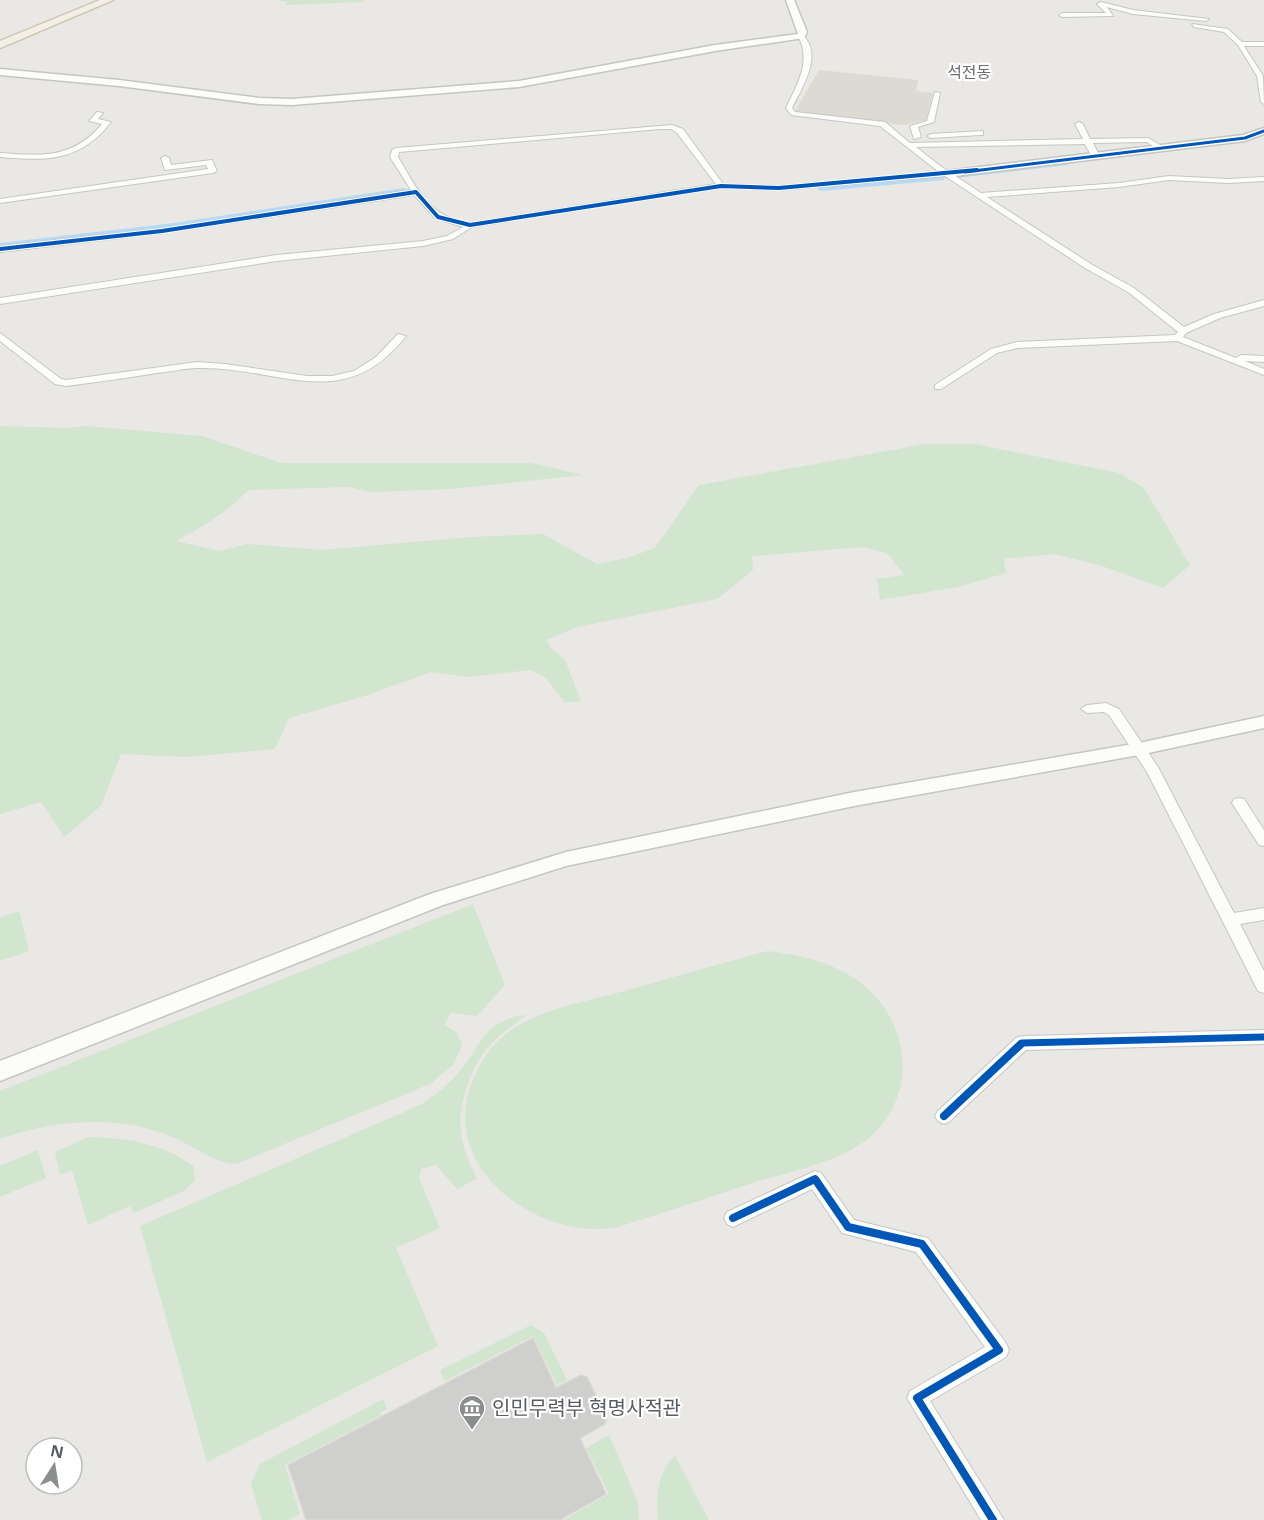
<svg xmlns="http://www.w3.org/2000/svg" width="1264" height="1520" viewBox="0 0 1264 1520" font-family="'Noto Sans','Noto Sans KR',sans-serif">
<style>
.education{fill:#dddad3}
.green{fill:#d1e5cf}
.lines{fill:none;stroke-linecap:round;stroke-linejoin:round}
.canal{fill:#b7daf4;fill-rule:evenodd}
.building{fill:#cfcfcd;stroke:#d8d7d3;stroke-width:1.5}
.street-casing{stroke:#c6c6c6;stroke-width:2}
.secondary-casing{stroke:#c5c5c4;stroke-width:3}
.primary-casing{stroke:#d0c8b2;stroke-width:3}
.street{fill:#fcfcfb;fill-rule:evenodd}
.secondary{fill:#fcfcfb;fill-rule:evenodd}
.primary{fill:#f1efe6;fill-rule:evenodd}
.rail{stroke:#e0e1e1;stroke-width:1.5;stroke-dasharray:1 4;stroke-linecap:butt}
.cycleway-far3-casing{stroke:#fff;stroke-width:4.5}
.cycleway-far2-casing{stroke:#fff;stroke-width:6}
.cycleway-far1-casing{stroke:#fff;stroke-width:10}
.cycleway-casing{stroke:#fff;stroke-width:12}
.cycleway-far3{stroke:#0057b8;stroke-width:3}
.cycleway-far2{stroke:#0057b8;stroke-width:4}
.cycleway-far1{stroke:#0057b8;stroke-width:7}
.cycleway{stroke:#0057b8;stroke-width:8}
.labels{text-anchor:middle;stroke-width:4.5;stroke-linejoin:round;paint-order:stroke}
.far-quarter-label{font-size:16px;fill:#6a6f73;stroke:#fff}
.near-poi-label{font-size:20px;fill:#595d61;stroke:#fff;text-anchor:start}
</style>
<rect width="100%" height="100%" fill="#e9e8e4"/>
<path class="education" d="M819,70L918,80L916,91L933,93L926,120L903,125L797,113L795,111Z"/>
<path class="green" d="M278,0H364L363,2L285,5L288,2Z
M0,426L65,428L85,426L202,436L281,463H531L584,475L451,489L372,492L349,487L249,490C225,513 206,525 176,541L220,551L248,544L322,550L470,537L543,534L597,564L627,558L655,548L699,485L925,444H975L1119,473L1144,488L1190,565L1163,588L1102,566L1054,554L1004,559L1006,573L958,587L880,600L877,579L904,575L887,553L863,547L752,556L753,570L717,599L577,627L546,640L551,648L565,660L581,701L565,703L546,678L531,670L469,677L431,672L365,696L289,718L275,749L187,757L121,754L101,806L64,837L41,802L0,814Z
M473,904L505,985L477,1016L451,1013L444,1025L456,1032L462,1045L454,1064L430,1084L236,1164C213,1163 193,1145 172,1137C118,1114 55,1120 0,1139V1091Z
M19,911L29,951L0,961V918Z
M767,951C815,956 865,971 890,1017C918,1070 898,1129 843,1154C815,1167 782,1174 752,1183C707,1198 663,1213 618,1227C609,1228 599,1230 591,1229C521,1225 445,1163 470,1088C478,1066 488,1048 507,1033C539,1009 580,1003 617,993C667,979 717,965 767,951Z
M526,1015C515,1024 503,1032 493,1042C472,1062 458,1102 461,1131C462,1148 470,1164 477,1179L457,1189L436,1165L421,1169L419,1178L440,1228L396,1248L438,1346L207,1462L140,1226L420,1105C435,1095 449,1085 460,1071C483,1043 483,1021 526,1015Z
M88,1137C127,1138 162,1143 193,1166L195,1180L184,1191L134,1213L130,1206L88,1225L72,1170L60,1175L55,1152Z
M38,1150L46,1178L0,1197V1166Z
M531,1325L544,1333L567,1380L557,1385L533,1336L445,1381L440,1370Z
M383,1399L387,1409L380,1413L381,1415L285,1465L300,1514L289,1520H262L251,1484L260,1464Z
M609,1435L637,1500L639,1520H564L609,1494L586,1448Z
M675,1456L709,1520H658C656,1497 657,1472 675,1456Z"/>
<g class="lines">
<path class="canal" d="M1064,161L1068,163L1067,165L956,178L952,176L956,174Z
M941,176L945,178L944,180L821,191L817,189L821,187Z
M404,188L408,190L407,192L174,227L0,249V243L174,223Z"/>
</g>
<path class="building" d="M533,1338L556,1388L581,1375L587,1377L607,1418L605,1424L580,1438L606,1494L560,1520H306L288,1465Z"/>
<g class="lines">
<g class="street-casing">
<path id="street" d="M1101,2L1133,10L1209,19L1206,21L1133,14L1107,7L1113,16L1062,17L1059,15L1062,13H1106L1097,4Z
M1192,24L1228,29L1242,42H1264V46H1244L1263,76L1264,104L1261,102L1257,76L1238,45L1224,32L1194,27Z
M801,34C825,52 802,88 792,108L795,112L885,122L910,143L1083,139L1075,124L1079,122L1083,124L1090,139L1148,138L1167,149L1160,151L1147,142L1093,143L1100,157L1096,159L1092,157L1085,144L916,147L939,165L981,193L1119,183L1169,176L1229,179L1264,177V181L1229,183L1169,180L1119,187L987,197L1091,264L1134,288L1184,327L1214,314L1264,300V306L1220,318L1186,333L1183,337L1236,358L1241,355L1264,356V362L1245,361L1264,369V375L1177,341L1017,348L997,353L941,389H935V385L991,349L1017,342L1175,335L1178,332L1128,292L1085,268L945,176L779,190L721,188L472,227L453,239L423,246L277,261L0,304V298L277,255L423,241L447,236L463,227L435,218L414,195L162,233L0,252V246L162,229L411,190L390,157L392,150L396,148L672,125L683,129L723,184L779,186L939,172L880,126L791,115L786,108C797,84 812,62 798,36ZM660,129H671L677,133L716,184L470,223C428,217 418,190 398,157L399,152Z
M935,92L940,93L934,122L918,127L921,137L914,139L910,126L927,121Z
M97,112L103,113L98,119L111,122C80,162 47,161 0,157V153C42,156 73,159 102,124L89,121Z
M983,131V135H980L931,138L927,136L931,134Z
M165,156L169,158L171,165L212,160L217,171L213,173L0,203V199L208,169L206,165L165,170L161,158Z
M0,333L61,379L66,380L197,362L225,364L307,376H332L354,371L376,357L398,334L406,336C343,416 279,366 198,368C184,368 170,372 157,373C127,378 96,382 66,386L55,384L0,341Z
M1106,703L1119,709L1158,767L1234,913L1264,908V920L1240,924L1264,971V993L1258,991L1147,772L1109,715L1104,712L1087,713L1081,709L1087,705Z
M1239,798L1244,799L1264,830V846L1259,845L1232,803L1234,799Z
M1264,1030V1044L1026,1050L950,1121L944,1124L938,1121L935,1116L938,1111L1016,1038L1022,1036Z
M815,1171L821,1173L854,1220L928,1238L1006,1343L1009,1350L1006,1357L930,1401L1004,1520H981L907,1398L910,1391L985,1347L916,1252L842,1233L812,1189L739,1224L733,1227L727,1224L724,1218L727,1212Z"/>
</g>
<g class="secondary-casing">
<path id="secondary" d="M786,0H794L807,32L804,38L715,51L519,87L292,105L259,104L119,86L0,75V69L119,80L259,98L292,99L519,81L715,45L798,34Z
M1264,128V134L1245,141L947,177L942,174L947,171L1243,135Z
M1264,716V728L1139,755L854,806L566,866L443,905L0,1081V1061L430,894L566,852L854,792L1139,743Z"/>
</g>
<g class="primary-casing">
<path id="primary" d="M100,0H113L0,48V41Z"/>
</g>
<use href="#street" class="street"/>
<use href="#secondary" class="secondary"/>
<use href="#primary" class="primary"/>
<path class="rail" d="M0,3L9,0
M0,22L58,0"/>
<g class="cycleway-far3-casing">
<path id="cycleway-far3" d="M965,172L1245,138L1264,131"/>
</g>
<g class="cycleway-far2-casing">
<path id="cycleway-far2" d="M0,249L162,231L416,192L438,217L470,225L721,186L779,188L977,170"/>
</g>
<g class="cycleway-far1-casing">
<path id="cycleway-far1" d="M1019,1046L1022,1043L1264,1037"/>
</g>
<g class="cycleway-casing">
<path id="cycleway" d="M944,1116L1021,1044
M733,1218L815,1179L848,1227L922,1244L999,1350L917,1398L993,1520"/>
</g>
<use href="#cycleway-far3" class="cycleway-far3"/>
<use href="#cycleway-far2" class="cycleway-far2"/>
<use href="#cycleway-far1" class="cycleway-far1"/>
<use href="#cycleway" class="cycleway"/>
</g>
<defs>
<g id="museum-pin" transform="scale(1.35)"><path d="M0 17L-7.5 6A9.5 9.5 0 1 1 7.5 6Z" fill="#8b8e8f" stroke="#fff"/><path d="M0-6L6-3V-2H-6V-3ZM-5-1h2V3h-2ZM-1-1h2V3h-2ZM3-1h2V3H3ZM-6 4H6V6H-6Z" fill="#fff"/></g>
</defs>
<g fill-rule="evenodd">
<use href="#museum-pin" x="472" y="1408"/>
</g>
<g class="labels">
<g class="far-quarter-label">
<text x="969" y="78">석전동</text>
</g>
<g class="near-poi-label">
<text x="492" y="1415">인민무력부 혁명사적관</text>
</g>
</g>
<g transform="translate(54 1466) rotate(12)"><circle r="28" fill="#ffffff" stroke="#bdbec0" stroke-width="1.5"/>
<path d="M0-4.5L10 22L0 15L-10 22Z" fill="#8b8e8f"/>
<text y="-9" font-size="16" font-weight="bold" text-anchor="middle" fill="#595d61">N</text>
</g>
</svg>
